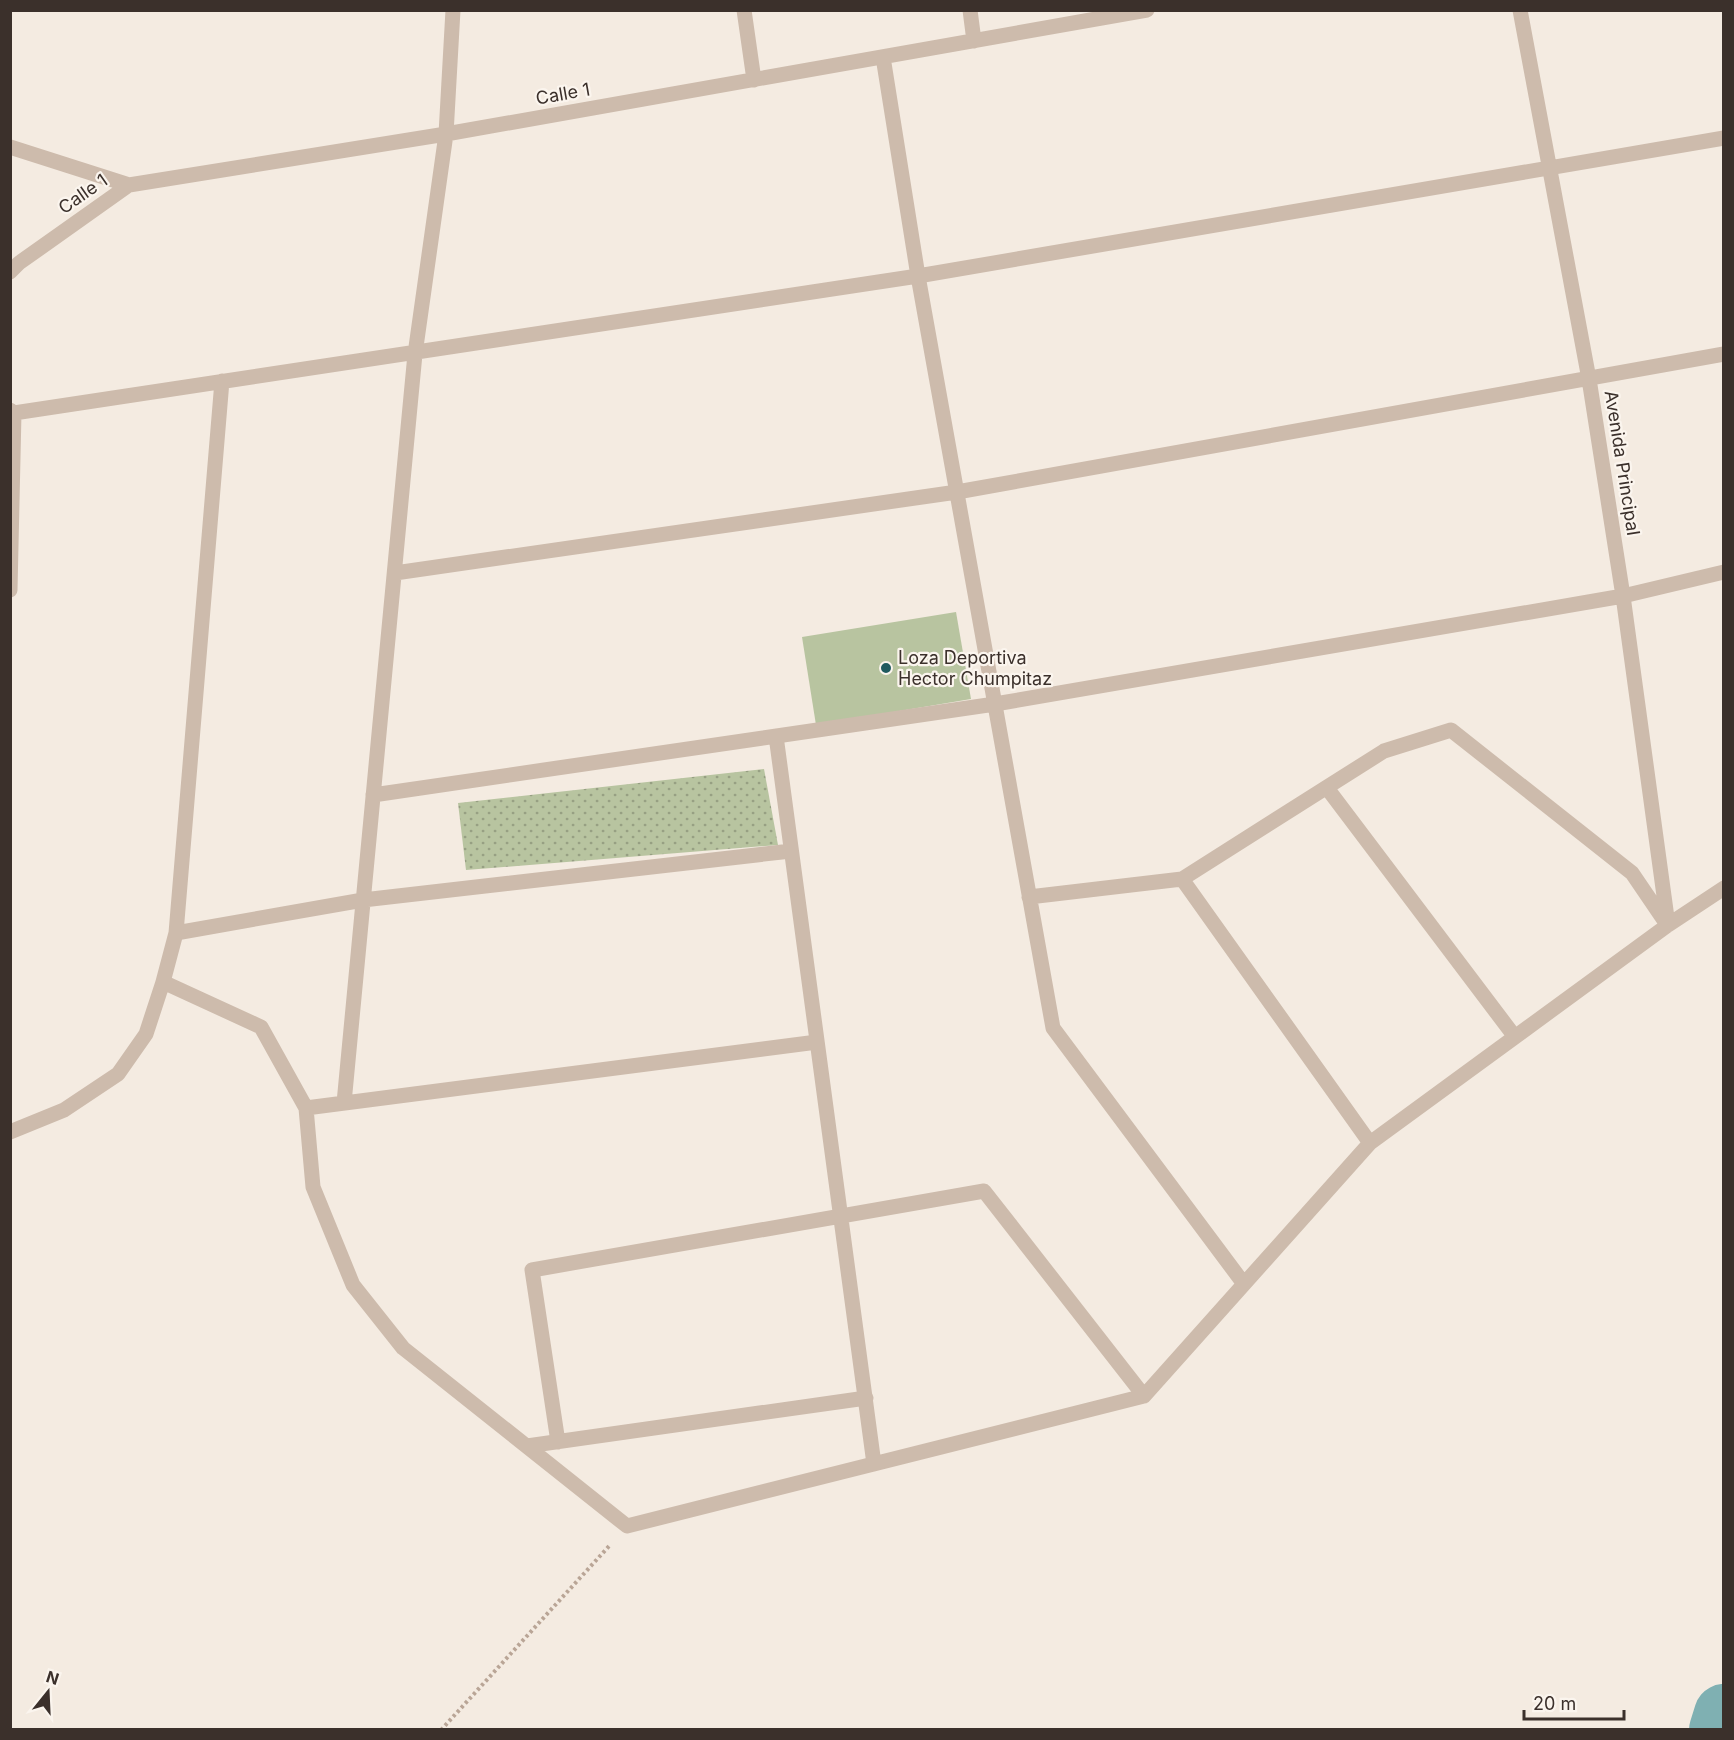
<svg xmlns="http://www.w3.org/2000/svg" width="1734" height="1740" viewBox="0 0 1734 1740" font-family="Inter,sans-serif">
<style>
.green{fill:#b8c4a0}
.park{fill:url(#park-dots)}
.lines{fill:none;stroke-linecap:round;stroke-linejoin:round}
.river{stroke:#7fb0b2;stroke-width:60}
.path{stroke:#b9a596;stroke-width:4;stroke-dasharray:3 3;stroke-linecap:butt}
.minor{stroke:#cdbbac;stroke-width:15}
.poi-dot{fill:#1f5a5e;stroke:#fbf5ee;stroke-width:2}
.labels{text-anchor:middle;stroke-width:4.5;stroke-linejoin:round;paint-order:stroke}
.street-label{font-size:18px;fill:#3b302b;stroke:#fbf5ee}
.poi-label{font-size:18px;fill:#3b302b;stroke:#fbf5ee;text-anchor:start}
</style>
<defs>
<pattern id="park-dots" width="8" height="8" patternUnits="userSpaceOnUse" patternTransform="scale(1.5)"><rect width="8" height="8" fill="#b8c4a0"/><path d="M2 2h.1M6 6h.1" fill="none" stroke="#97a083" stroke-width="1.8" stroke-linecap="round"/></pattern>
</defs>
<rect width="100%" height="100%" fill="#f4ebe1"/>
<path class="green" d="M956,612L971,699L816,725L802,637Z"/>
<path class="park" d="M764,769L778,845L466,870L458,803Z"/>
<g class="lines">
<path class="river" d="M1719,1730L1724,1714"/>
<path class="path" d="M441,1730L611,1544"/>
<path class="minor" d="M744,10L754,80
M970,10L974,41
M1520,10L1589,379L1623,596L1668,925
M883,57L918,276L1053,1028L1244,1284
M10,147L129,185
M10,272L19,263L129,185L446,134L1147,10
M10,410L14,413L10,590
M14,413L918,276L1724,138
M395,573L957,492L1724,354
M776,736L874,1464
M1327,788L1515,1037
M373,795L995,704L1623,596L1724,572
M1182,879L1370,1143
M1029,897L1182,879L1384,751L1451,730L1632,873L1666,923
M176,933L363,900L791,851
M163,982L261,1027L306,1108L313,1187L353,1285L403,1348L627,1526L1144,1396L1370,1143L1668,925L1724,888
M344,1103L415,354L446,134L453,10
M306,1108L817,1042
M10,1132L64,1110L118,1074L146,1034L163,982L176,933L222,381
M558,1442L532,1270L984,1191L1144,1396
M527,1446L866,1398"/>
</g>
<circle class="poi-dot" cx="886" cy="668" r="6"/>
<g class="labels">
<g class="street-label">
<text transform="translate(563 94) rotate(-10)" y="6">Calle 1</text>
<text transform="translate(83 194) rotate(-35)" y="6">Calle 1</text>
<text transform="translate(1622 463) rotate(81)" y="6">Avenida Principal</text>
</g>
<g class="poi-label">
<text x="898" y="664">Loza Deportiva<tspan x="898" dy="21">Hector Chumpitaz</tspan></text>
</g>
</g>
<rect width="1734" height="1740" fill="none" stroke="#3b302b" stroke-width="24"/>
<g transform="translate(48 1692) rotate(18)" stroke="#fbf5ee" stroke-width="4.5" paint-order="stroke">
<path d="M0-4.5L10 22L0 15L-10 22Z" fill="#3b302b"/>
<text y="-9" font-size="16" font-weight="bold" text-anchor="middle" fill="#3b302b">N</text>
</g>
<path d="M1524 1710v9h100v-9" fill="none" stroke="#3b302b" stroke-width="3"/>
<text x="1533" y="1710" font-size="18" fill="#3b302b" stroke="#fbf5ee" stroke-width="4.5" paint-order="stroke">20 m</text>
</svg>
